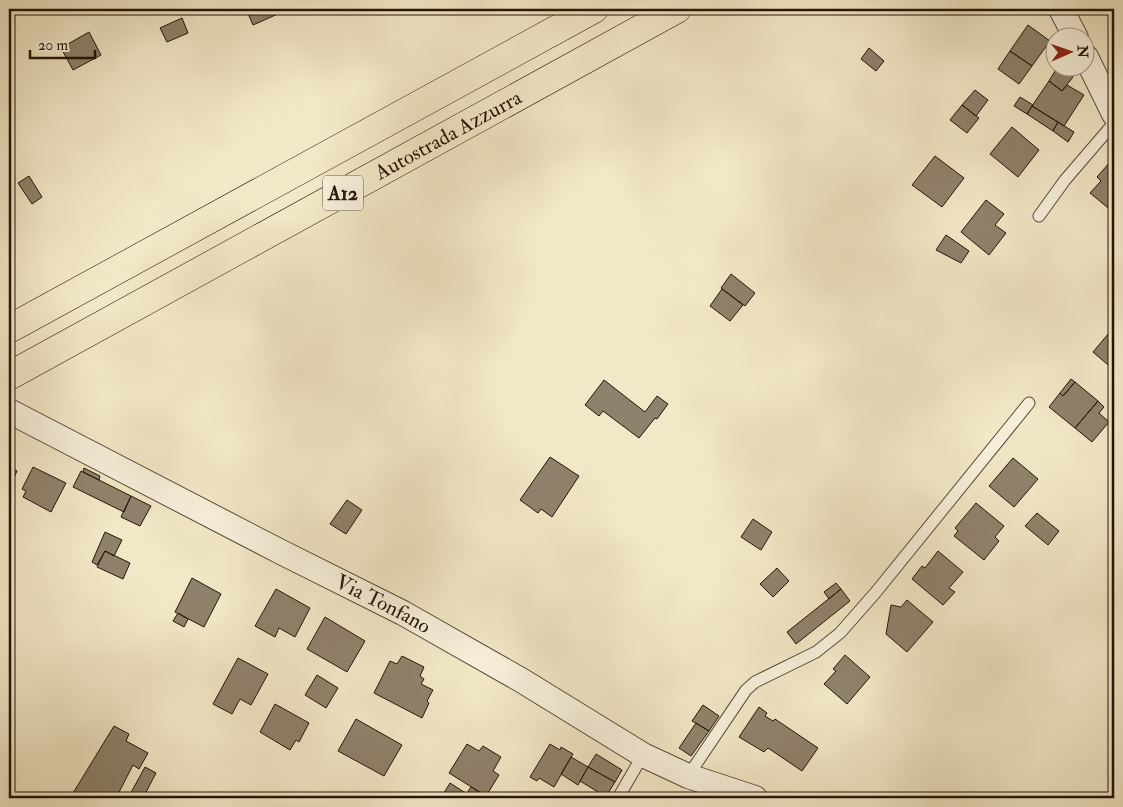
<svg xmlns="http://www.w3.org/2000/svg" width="1123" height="807" viewBox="0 0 1123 807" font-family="'IM FELL Double Pica',serif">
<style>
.building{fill:#8f826c;stroke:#231409}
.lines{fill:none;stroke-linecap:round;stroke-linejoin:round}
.lane-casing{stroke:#574938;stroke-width:13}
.street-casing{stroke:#574938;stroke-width:26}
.highway-casing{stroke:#231409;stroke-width:29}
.lane{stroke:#f7f0db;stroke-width:11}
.street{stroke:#f7f0db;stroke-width:24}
.highway{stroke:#f2e8c7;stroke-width:28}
.labels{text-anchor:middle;stroke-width:4;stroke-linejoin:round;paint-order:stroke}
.shield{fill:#f7f0db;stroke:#635648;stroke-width:1}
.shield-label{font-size:20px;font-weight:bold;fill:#231409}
.street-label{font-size:21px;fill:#231409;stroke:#f7f0db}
</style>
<rect width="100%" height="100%" fill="#f2e8c7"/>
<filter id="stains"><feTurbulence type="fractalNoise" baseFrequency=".004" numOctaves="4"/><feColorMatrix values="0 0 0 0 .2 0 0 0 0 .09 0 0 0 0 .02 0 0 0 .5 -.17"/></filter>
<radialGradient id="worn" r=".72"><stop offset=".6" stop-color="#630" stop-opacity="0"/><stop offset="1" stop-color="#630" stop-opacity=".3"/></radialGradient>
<path class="building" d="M246,9H289L253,25Z
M182,18L188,33L167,42L160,28Z
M1028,25L1050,41L1032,66L1010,51Z
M89,32L101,55L73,70L61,48Z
M869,48L884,61L876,71L861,59Z
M1010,51L1032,66L1019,84L998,69Z
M1057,68L1073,77L1062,91L1049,81Z
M1049,81L1062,91L1067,85L1084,95L1064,126L1032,106Z
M975,90L988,100L976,116L962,105Z
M1020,97L1033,105L1027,114L1014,106Z
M962,105L979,118L967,133L950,120Z
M1032,106L1058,122L1053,131L1027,114Z
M1058,122L1074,132L1068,142L1053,131Z
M1012,127L1039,150L1018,177L990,154Z
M935,156L964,178L942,207L912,185Z
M1110,162L1114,166V210L1113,212L1090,193L1101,181L1097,177Z
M29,176L42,197L32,204L18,183Z
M986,200L1004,214L995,225L1006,233L989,255L961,232Z
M946,235L969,251L961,263L936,250Z
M731,274L755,293L745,306L721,288Z
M722,289L743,305L730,321L710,306Z
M1114,327V370L1093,352Z
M1071,379L1075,382L1063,396L1060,393Z
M604,380L645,412L657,396L668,404L657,419L655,418L639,438L603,411L599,416L585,405Z
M1075,382L1098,401L1075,428L1049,407L1060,393L1063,396Z
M1098,401L1104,407L1099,413L1109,422L1092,442L1075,428Z
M550,457L579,476L552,517L541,509L538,513L520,500Z
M1013,458L1038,479L1014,507L989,486Z
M9,466L17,471L9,488Z
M33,467L66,483L51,512L23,497L26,491L22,489Z
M84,468L100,476L99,480L83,472Z
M81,471L131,496L124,512L73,487Z
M131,496L151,506L140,526L121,517Z
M347,500L362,510L346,534L330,524Z
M976,503L1004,526L995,537L999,541L984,560L954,536L958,531L955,528Z
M1037,513L1059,531L1048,545L1025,526Z
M753,519L772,532L761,550L741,537Z
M105,532L122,540L114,556L105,551L97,565L92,562Z
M105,551L130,563L123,579L97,567Z
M938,551L963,572L949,588L955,592L943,605L912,579L922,566L925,568Z
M777,568L789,581L773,597L760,584Z
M192,578L221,594L204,627L175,612Z
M836,583L841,589L829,599L824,592Z
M276,589L310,608L295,637L279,628L275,637L255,626Z
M841,589L850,601L796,644L787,632Z
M907,600L933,622L907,652L886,634L891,605L901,607Z
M178,613L188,619L184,627L173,621Z
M325,617L365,641L347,672L307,649Z
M845,655L870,677L847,704L824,684L836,671L833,669Z
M402,656L424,667L420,676L424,679L421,684L433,690L427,701L429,703L422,718L374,693L390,661L397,664Z
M238,658L268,674L251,705L240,699L232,714L213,704Z
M317,675L338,688L326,708L305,695Z
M275,704L309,723L299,742L296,740L290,750L260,732Z
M703,705L719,716L709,731L692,721Z
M759,707L767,713L765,716L773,721L775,719L818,748L802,771L768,748L764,752L739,737Z
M356,719L402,745L384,776L338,751Z
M696,723L709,731L691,756L679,748Z
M114,726L129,734L126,741L148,753L139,769L133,765L116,798H70Z
M467,744L479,751L483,746L501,757L493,771L499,775L486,796L449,773Z
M550,744L560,750L561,747L573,754L554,787L539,778L537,781L530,777Z
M596,754L622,770L615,782L588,767Z
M571,757L588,767L578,785L561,774Z
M145,767L156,773L143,798H128Z
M588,767L615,782L605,798H601L596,795L598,792L580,781Z
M450,783L467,794L464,798H445L442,796Z
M471,787L486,796L485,798H464Z"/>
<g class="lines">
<g class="lane-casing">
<path id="lane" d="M1039,216L1065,180L1114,123
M688,776L746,690L755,682L816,652L840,633L876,592L1029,403
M618,798L643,755"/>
</g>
<g class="street-casing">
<g id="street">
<path d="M1061,9L1076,38"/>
<path d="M1086,57L1114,114"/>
<path id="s1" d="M9,411L279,551L403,613L521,680L643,755L688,776L755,798"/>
</g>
</g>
<g class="highway-casing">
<g id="highway">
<path d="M9,329L594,9"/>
<path id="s2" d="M9,376L677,9"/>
</g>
</g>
<use href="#lane" class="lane"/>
<use href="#street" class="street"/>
<use href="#highway" class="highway"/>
</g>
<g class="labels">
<rect class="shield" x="323" y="175.5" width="40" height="35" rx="4"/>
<g class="shield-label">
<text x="343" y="200">A12</text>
</g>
<g class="street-label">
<text dy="7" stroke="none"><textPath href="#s2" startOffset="501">Autostrada Azzurra</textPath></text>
<text dy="7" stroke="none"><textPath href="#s1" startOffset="421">Via Tonfano</textPath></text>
</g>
</g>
<rect width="1123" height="807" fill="none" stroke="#f2e8c7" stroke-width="30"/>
<rect x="10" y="10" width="1103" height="787" fill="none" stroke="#231409" stroke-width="2.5"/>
<rect x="15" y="15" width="1093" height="777" fill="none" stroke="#231409"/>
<g transform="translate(1070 52) rotate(88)"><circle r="24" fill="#f7f0db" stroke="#a29887"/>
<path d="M0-4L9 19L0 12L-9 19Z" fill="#8f2418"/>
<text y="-8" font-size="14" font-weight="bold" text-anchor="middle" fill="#231409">N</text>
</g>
<path d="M30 50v8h65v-8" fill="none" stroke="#231409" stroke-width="2.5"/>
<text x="38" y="50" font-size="15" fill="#231409" stroke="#f7f0db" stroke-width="4" paint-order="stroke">20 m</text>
<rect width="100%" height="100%" filter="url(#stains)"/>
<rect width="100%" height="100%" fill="url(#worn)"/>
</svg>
